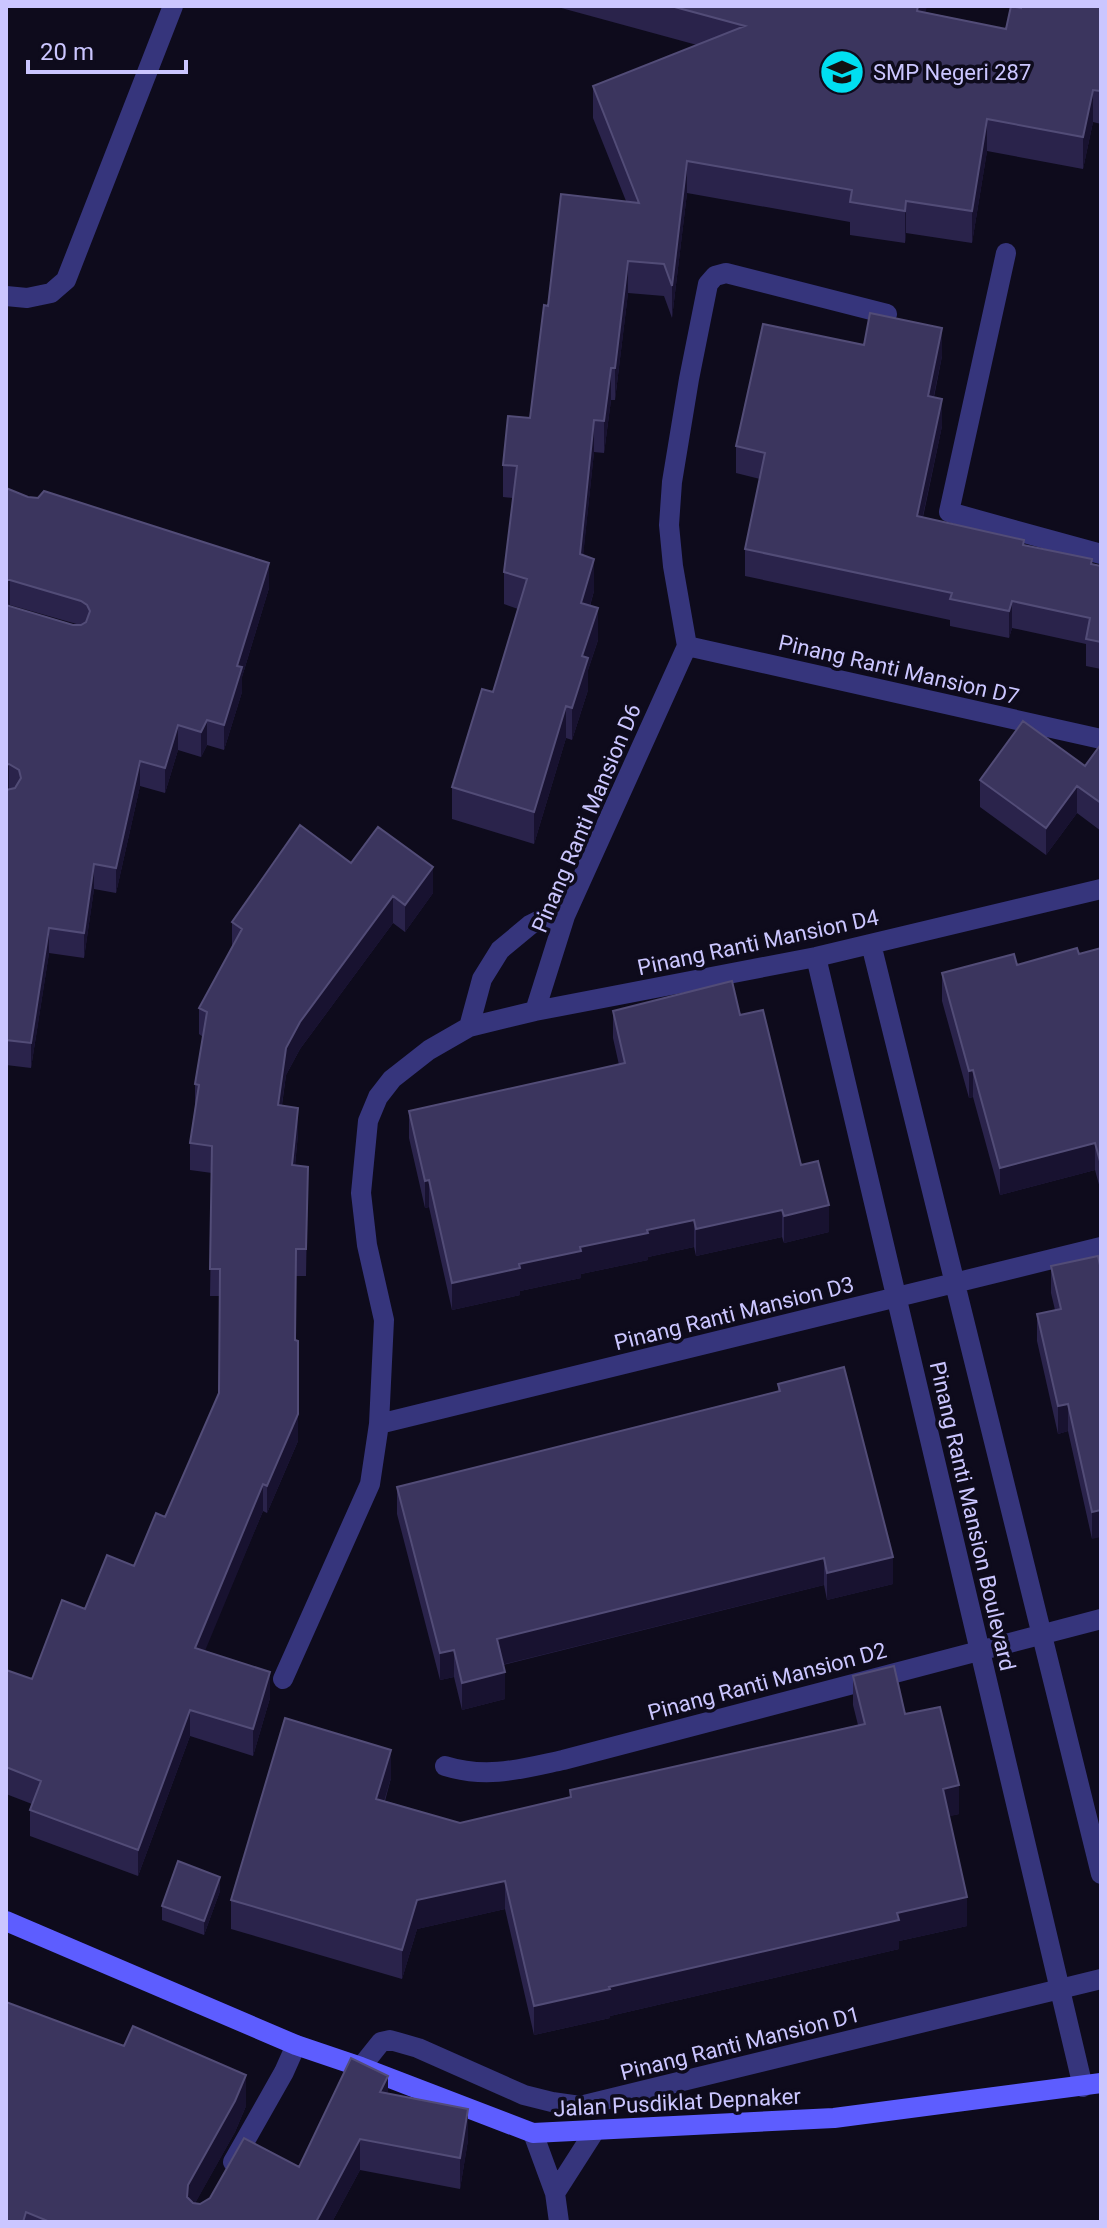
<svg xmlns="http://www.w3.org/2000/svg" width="1107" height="2228" viewBox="0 0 1107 2228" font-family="Roboto,sans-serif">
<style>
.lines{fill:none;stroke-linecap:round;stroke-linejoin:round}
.street{stroke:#36357c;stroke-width:20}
.secondary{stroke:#5d5dff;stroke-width:20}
.wall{fill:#2a234b}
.shaded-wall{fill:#181230}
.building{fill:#3b355e;stroke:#524c77;stroke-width:2}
.labels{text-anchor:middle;stroke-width:7;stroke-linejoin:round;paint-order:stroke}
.poi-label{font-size:22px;fill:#cbc6ff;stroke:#0e0b1c;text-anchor:start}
.street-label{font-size:22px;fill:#cbc6ff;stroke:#0e0b1c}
</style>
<rect width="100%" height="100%" fill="#0e0b1c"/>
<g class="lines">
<path class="street" d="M1006,253L949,512L1101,554
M6,296L27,298L51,293L66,280L173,6
M687,646L673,566L669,525L672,482L689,379L708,284L715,276L726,273L887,314
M687,646L1101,739
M871,944L1101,1874
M816,957L1083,2087
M535,1011L565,916L687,646
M469,1027L482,979L500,950L530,925L540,920L565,916
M379,1424L1101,1247
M283,1679L370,1484L379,1424L384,1320L367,1245L361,1193L368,1121L378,1097L392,1079L429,1050L469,1027L535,1011L816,957L1101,889
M445,1766C487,1779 521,1769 563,1760L1101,1619
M361,2067L381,2042L390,2040L418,2048L524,2095L552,2102L580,2106L1101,1979
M533,2133L555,2193L559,2222
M233,2162L284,2072L296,2045
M555,2193L594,2132"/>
<path class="secondary" d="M6,1921L296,2045L361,2067L533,2133L834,2118L1101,2083"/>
</g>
<path class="wall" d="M554,6H927L925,12L1006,29L1021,8L1101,6V124L1093,122L1083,169L987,151L972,243L906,233L905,243L850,235V222L687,193L672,318L664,296L628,293L615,400H611L604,453L594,452L583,555L594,591L590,606L598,640L588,670V690L572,740L566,738L534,844L452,819V787L493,692L518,609L504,604V572L513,498L503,497V465L530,418L548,306L626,201L593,118V86L697,45Z
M864,345L942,356L934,397L942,426L923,517L1101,566V669L1086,666V644L1012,628L1009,638L950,626V620L745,576V549L760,479L736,473V446Z
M6,488L269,588L242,677V692L224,750L207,745L201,757L178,750L165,793L140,786L116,893L94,889L84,958L49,953L31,1068L6,1065V605L73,625H80L10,605H6Z
M1101,744V831L1077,813L1046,855L980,807V780L1085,766Z
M351,863L433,893L405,932L393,923L300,1049L286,1075L282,1105L298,1134L295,1166L308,1167L306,1276H296L295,1340L298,1441L267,1513L263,1511L204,1651L270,1698L253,1756L190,1736L138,1876L30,1836V1810L32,1804L6,1794V1670L32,1679L85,1609L134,1566L165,1517L219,1393V1296H210L212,1173L190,1170V1143L195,1107V1084L203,1037L199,1034V1008L232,947V922Z
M1101,948V1192L1095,1170L1000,1195L973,1097L969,1098L942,1001V973L1017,965L1079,954Z
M613,1011L740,1015L829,1232L784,1243L782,1237L696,1256L694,1247L648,1257V1260L581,1274V1278L520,1291V1295L452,1310L429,1207L425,1208L409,1138V1111L619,1065L613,1038Z
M1098,1256L1092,1539L1068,1431L1058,1434L1037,1341V1314L1055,1310L1051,1293V1266Z
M778,1384L893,1584L827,1600L824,1585L503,1665L505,1699L462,1710L454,1677L440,1680L397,1514V1487L778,1391Z
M853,1676L905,1714L959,1814L949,1816L967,1926L899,1941V1949L610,2016V2018L534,2035L505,1909L417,1929L402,1979L231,1929V1900L391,1778L385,1801L460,1823L570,1797V1790L858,1725L853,1705Z
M220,1891L204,1935L162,1920V1906Z
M388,2094L468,2140L460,2189L360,2170L332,2222H6L246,2106L235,2132L195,2203L200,2204L299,2167Z"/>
<path class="shaded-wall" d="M918,6H927L917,43V11Z
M1093,90V122L1083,169V137Z
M987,119V151L972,243V211Z
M687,161V193L672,318V286Z
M906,201V233L905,243V211Z
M628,261V293L615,400V368Z
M942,328V356L928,423V396Z
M611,368V400L604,453V421Z
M942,399V426L917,543V516Z
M594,420V452L580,586V554Z
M594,559V591L581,635V603Z
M269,563V588L242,677V692L224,750V725L237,666Z
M6,580H10V605H6Z
M1012,601V628L1009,638V611Z
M598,608V640L588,670V690L572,740V708L582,656Z
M566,706V738L534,844V812Z
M207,720V745L201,757V732Z
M178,725V750L165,793V768Z
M140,761V786L116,893V868Z
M9,764V789L6,790V765Z
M1077,786V813L1046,855V828Z
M94,864V889L84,958V933Z
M433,867V893L405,932V905Z
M393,896V923L300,1049L286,1075L278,1131V1105L286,1048L300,1022Z
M49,928V953L31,1068V1043Z
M973,1070V1097L969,1098V1071Z
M298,1108V1134L292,1192V1165Z
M1095,1143V1170L1000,1195V1168Z
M429,1180V1207L425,1208V1181Z
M829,1205V1232L784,1243V1216Z
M782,1210V1237L696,1256V1229Z
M694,1220V1247L648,1257V1260L581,1274V1278L520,1291V1295L452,1310V1283L580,1247Z
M298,1341V1441L267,1513V1486Z
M1068,1404V1431L1058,1434V1406Z
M263,1484V1511L195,1675V1648Z
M1101,1510V1537L1092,1539V1512Z
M893,1557V1584L827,1600V1573Z
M824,1558V1585L497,1666V1639Z
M454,1650V1677L440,1680V1653Z
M270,1672V1698L253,1756V1729Z
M505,1672V1699L462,1710V1683Z
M190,1710V1736L138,1876V1850Z
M391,1750V1778L376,1828V1799Z
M959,1785V1814L943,1818V1789Z
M220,1877V1891L204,1935V1921Z
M505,1881V1909L417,1929L402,1979V1950L417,1900Z
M967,1897V1926L899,1941V1949L610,2016V2018L534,2035V2006L897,1913Z
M246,2075V2106L235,2132L188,2216V2185Z
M388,2076V2107L380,2092Z
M468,2109V2140L460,2189V2158Z
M360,2139V2170L332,2222H316Z"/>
<path class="building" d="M671,6H918L917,11L1006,29L1011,6L1021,8V6H1101V91L1093,90L1083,137L987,119L972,211L906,201L905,211L850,202L852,190L687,161L672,286L664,264L628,261L615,368H611L604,421L594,420L580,554L594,559L581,603L598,608L582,656L588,658L572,708L566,706L534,812L452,787L482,689L493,692L527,579L504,572L517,466L503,465L508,416L530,418L544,305L548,306L561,194L639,203L593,86L745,26Z
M870,313L942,328L928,396L942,399L917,516L1024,540L1023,545L1092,559L1091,564L1101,566V642L1086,639L1090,618L1012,601L1009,611L950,599L952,593L745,549L765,453L736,446L763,324L864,345Z
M6,488L28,497L38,498L44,491L269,563L237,666L242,667L224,725L207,720L201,732L178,725L165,768L140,761L116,868L94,864L84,933L49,928L31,1043L6,1040V790L15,788L21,778L19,770L9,764L6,765V605L73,625H81L86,622L90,611L87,605L81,601L10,580H6Z
M1023,721L1085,766L1101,744V803L1077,786L1046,828L980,780Z
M300,825L351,863L378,827L433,867L405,905L393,896L300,1022L286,1048L278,1105L298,1108L292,1165L308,1167L306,1249H296L295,1340L298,1341V1414L267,1486L263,1484L195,1648L270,1672L253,1729L190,1710L138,1850L30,1810L41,1781L6,1767V1670L32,1679L62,1600L85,1609L107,1555L134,1566L156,1513L165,1517L219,1393L220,1269H210L212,1146L190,1143L199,1085L195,1084L207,1012L199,1008L242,929L232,922Z
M1077,948L1079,954L1101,948V1165L1095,1143L1000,1168L973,1070L969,1071L942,973L1014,954L1017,965Z
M732,981L740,1015L763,1010L801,1165L818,1161L829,1205L784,1216L782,1210L696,1229L694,1220L647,1230L648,1233L580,1247L581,1251L519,1264L520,1268L452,1283L429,1180L425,1181L409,1111L625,1063L613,1011Z
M1098,1256L1101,1270V1510L1092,1512L1068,1404L1058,1406L1037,1314L1061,1309L1051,1266Z
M844,1367L893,1557L827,1573L824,1558L497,1639L505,1672L462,1683L454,1650L440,1653L397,1487L780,1391L778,1384Z
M894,1666L905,1714L940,1707L959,1785L943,1789L967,1897L897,1913L899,1920L609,1987L610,1989L534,2006L505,1881L417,1900L402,1950L231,1900L285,1718L391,1750L376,1799L460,1823L571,1797L570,1790L865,1724L853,1676Z
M178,1861L220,1877L204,1921L162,1906Z
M6,2002L124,2046L133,2026L246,2075L235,2101L188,2185L187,2197L193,2203L200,2204L210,2198L244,2138L299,2167L351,2058L388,2076L380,2092L468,2109L460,2158L360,2139L316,2222H50L26,2212L23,2222H6Z"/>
<defs>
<g id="school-disc" transform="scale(2.3)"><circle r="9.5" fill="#00dff1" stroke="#0e0b1c"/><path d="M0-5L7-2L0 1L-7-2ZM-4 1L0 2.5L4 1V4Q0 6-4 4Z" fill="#111"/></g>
</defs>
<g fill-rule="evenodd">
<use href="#school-disc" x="842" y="72"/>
</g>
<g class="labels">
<g class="poi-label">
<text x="873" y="80">SMP Negeri 287</text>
</g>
<g class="street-label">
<text transform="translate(899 669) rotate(13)" y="8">Pinang Ranti Mansion D7</text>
<text transform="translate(586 818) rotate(-67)" y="8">Pinang Ranti Mansion D6</text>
<text transform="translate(758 942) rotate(-12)" y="8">Pinang Ranti Mansion D4</text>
<text transform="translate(734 1313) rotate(-14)" y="8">Pinang Ranti Mansion D3</text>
<text transform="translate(973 1516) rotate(77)" y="8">Pinang Ranti Mansion Boulevard</text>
<text transform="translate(767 1681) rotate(-15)" y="8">Pinang Ranti Mansion D2</text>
<text transform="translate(740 2043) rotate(-14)" y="8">Pinang Ranti Mansion D1</text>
<text transform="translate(677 2102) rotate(-3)" y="8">Jalan Pusdiklat Depnaker</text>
</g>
</g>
<rect width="1107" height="2228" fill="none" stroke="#cbc6ff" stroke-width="16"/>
<path d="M28 60v12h158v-12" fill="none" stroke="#cbc6ff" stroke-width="4"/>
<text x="40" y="60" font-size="24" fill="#cbc6ff" stroke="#0e0b1c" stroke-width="6" paint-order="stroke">20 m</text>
</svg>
